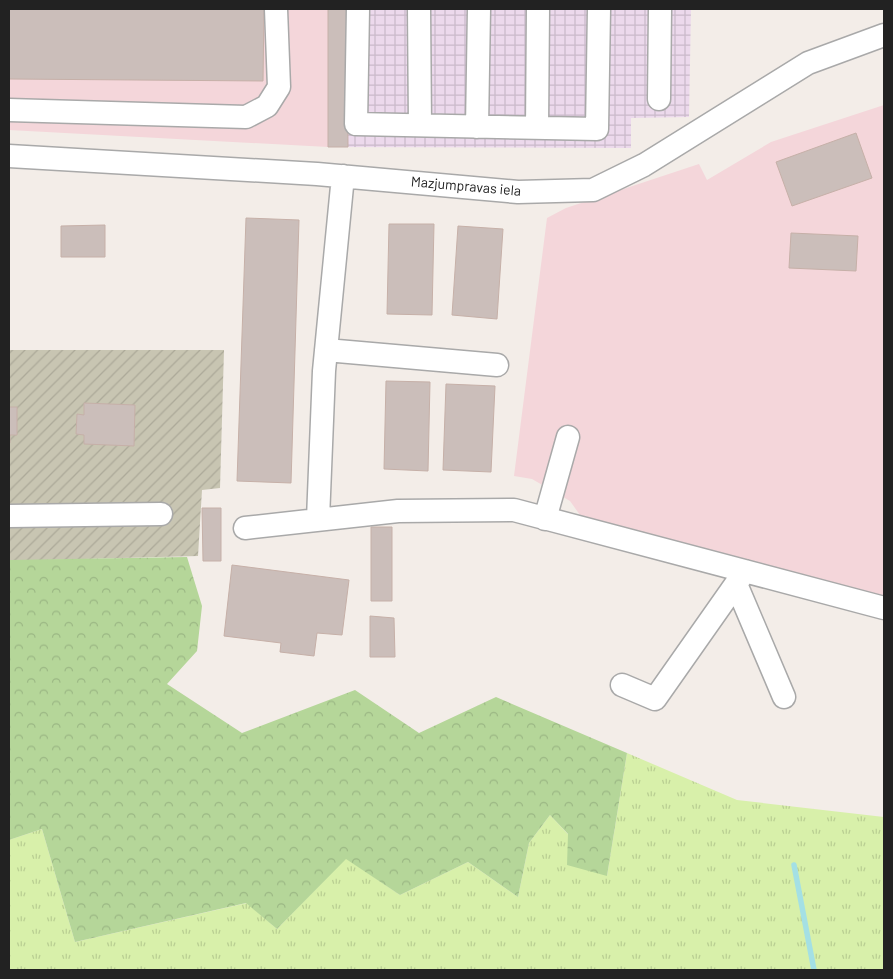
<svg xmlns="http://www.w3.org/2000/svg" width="893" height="979" viewBox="0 0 893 979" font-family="Barlow,sans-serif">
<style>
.commercial{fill:#f4d6da}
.industrial{fill:url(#industrial-grid)}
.construction{fill:url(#construction-furrows)}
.grass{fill:url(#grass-tufts)}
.forest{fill:url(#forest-crowns)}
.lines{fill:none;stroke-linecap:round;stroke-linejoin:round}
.stream{stroke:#a4e0e4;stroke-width:5.5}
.building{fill:#cbbeba;stroke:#c6b0a8}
.minor-casing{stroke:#a9a9a9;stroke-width:25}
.minor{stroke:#fff;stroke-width:22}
.labels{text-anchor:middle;stroke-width:4;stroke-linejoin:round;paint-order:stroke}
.street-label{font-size:14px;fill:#222;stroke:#fff}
</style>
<defs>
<pattern id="industrial-grid" width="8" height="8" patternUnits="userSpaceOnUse" patternTransform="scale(1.25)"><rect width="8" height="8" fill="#ecd9ec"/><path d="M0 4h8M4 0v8" fill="none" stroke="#cabaca"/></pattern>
<pattern id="construction-furrows" width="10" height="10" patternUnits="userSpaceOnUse" patternTransform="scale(1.25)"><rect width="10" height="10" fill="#c8c5b2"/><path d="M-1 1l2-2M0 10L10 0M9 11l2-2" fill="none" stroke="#aca999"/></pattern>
<pattern id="grass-tufts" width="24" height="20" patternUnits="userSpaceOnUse" patternTransform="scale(1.25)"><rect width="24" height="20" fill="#d8f0aa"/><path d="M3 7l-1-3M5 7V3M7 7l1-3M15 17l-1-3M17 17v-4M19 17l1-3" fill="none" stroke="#b9ce92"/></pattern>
<pattern id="forest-crowns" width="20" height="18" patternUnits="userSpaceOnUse" patternTransform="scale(1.25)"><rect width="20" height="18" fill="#b5d699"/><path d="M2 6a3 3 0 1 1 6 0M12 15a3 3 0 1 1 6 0" fill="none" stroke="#9bb784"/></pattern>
</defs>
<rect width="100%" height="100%" fill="#f3ede8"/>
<path class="commercial" d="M9,9H328V147L9,130Z
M884,105V599L585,522L570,501L532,479L514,476L547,218L566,208L699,164L707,180L771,142Z"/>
<path class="industrial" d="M328,9H691L689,117L631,118V148L328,147Z"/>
<path class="construction" d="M9,350H224L220,488L202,490L198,556L9,561Z"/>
<path class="grass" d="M627,753L737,800L884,817V970H9V840L42,829L75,942L247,903L277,929L346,858L400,895L468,862L518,897L529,843L550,815L607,876Z"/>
<path class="forest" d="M187,557L202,606L197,651L167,684L242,733L355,690L419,733L496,697L627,753L607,876L567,865L568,834L550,815L529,843L518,897L468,862L400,895L346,859L277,929L246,903L75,942L42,829L9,840V560Z"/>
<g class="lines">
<path class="stream" d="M794,865L814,970"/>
</g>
<path class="building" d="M9,9H264L263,81L9,79Z
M328,9H347L348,147H328Z
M856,133L872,178L792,206L776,162Z
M246,218L299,220L291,483L237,481Z
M389,224H434L432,315L387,314Z
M105,225V257H61V226Z
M458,226L503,229L497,319L452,315Z
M791,233L858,236L856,271L789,268Z
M386,381L430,382L428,471L384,469Z
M446,384L495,386L491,472L443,470Z
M84,403L135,405L134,446L84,444V435L76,434L77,414L84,415Z
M9,407H17V435H10V443H9Z
M202,508H221V561H203Z
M371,527H392V601H371Z
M232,565L349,580L342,635L317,633L314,656L280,652L281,643L224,636Z
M370,616L394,618L395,657H370Z"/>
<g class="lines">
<g class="minor-casing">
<path id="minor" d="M358,9L356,124L597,129L599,9
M419,9L420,125
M659,99L660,9
M9,110L246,117L267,106L279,87L276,9
M477,127L479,9
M537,128L538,9
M9,156L317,174L518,192L593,190L644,165L808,63L884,35
M326,350L497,365
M9,516L161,514
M318,519L324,371L343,176
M545,519L568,437
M245,528L398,511L514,510L884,608
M736,584L784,697
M622,685L655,699L745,571"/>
</g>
<use href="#minor" class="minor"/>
</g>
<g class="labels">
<g class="street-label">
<text transform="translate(466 186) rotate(5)" y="5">Mazjumpravas iela</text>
</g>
</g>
<rect width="893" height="979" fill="none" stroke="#222222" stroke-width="20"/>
</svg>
